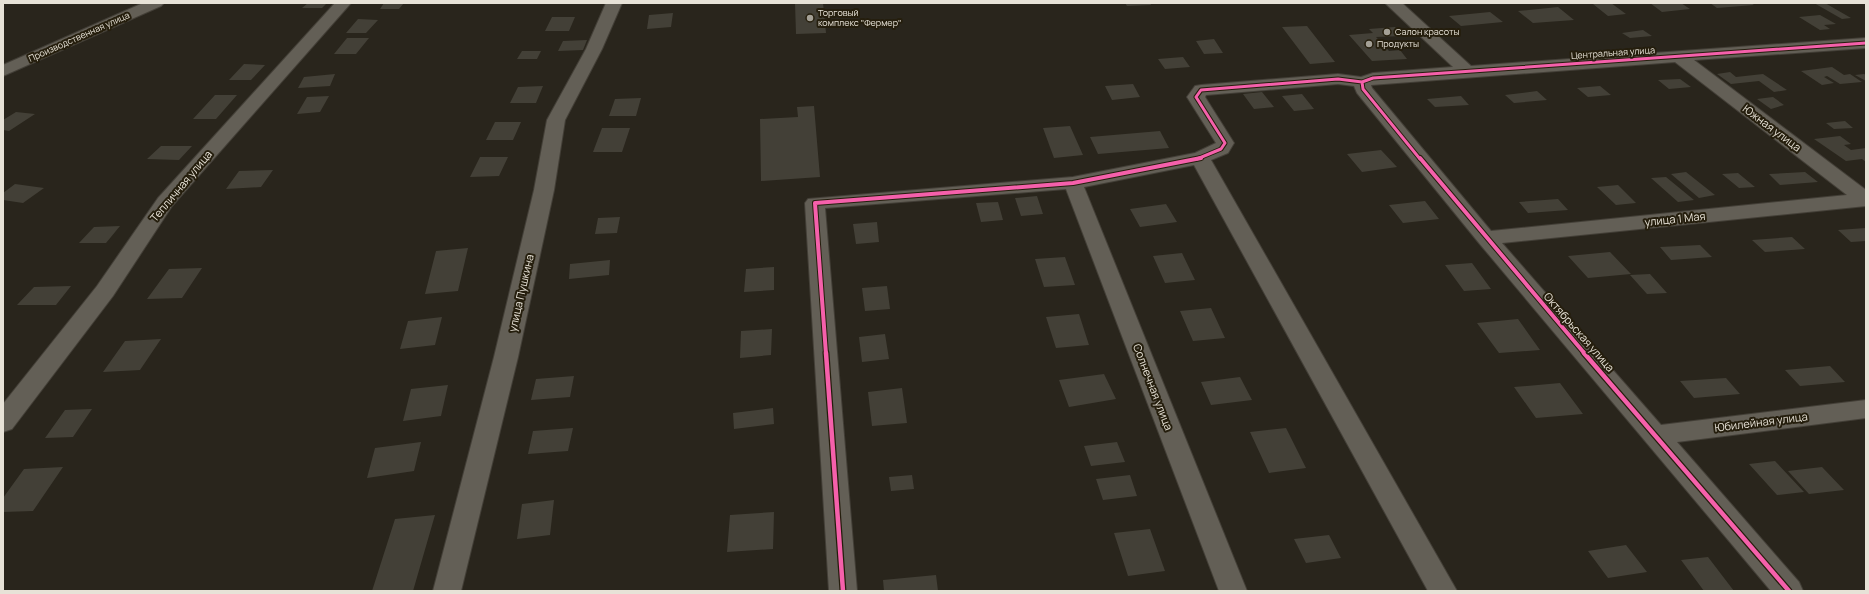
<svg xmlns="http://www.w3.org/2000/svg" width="1869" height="594" viewBox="0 0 1869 594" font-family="Manrope,sans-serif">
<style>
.building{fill:#434037}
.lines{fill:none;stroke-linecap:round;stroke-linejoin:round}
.minor-casing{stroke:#433f37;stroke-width:2}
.minor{fill:#635f56;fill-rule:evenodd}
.cycleway-far2-casing{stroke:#251e0d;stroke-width:5}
.cycleway-far1-casing{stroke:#251e0d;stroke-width:6}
.cycleway-casing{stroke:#251e0d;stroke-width:7}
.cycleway-far2{stroke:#f560ab;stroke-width:3}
.cycleway-far1{stroke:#f560ab;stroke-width:4}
.cycleway{stroke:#f560ab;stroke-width:4.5}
.poi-dot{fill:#a4a096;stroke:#251e0d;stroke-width:1.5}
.labels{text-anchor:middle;stroke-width:4;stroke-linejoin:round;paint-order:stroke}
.far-poi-label{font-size:9px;fill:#e7e2d7;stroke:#251e0d;text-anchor:start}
.far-street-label{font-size:9px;fill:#e7e2d7;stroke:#251e0d}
.street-label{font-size:11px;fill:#e7e2d7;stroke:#251e0d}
</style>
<rect width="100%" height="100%" fill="#29251c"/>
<path class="building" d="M308,3H327L322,8H302Z
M384,3H404L399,9H380Z
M795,3H823L826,33L796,34Z
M1125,3H1150L1151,5L1127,6Z
M1611,3L1626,14L1608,16L1593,4Z
M1650,3H1681L1690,9L1662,12Z
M1710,3H1751L1754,5L1717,8Z
M1814,3H1825L1851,18L1842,19Z
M1558,7L1574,20L1533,23L1518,11Z
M1490,12L1503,22L1461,26L1449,16Z
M673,13L671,27L647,29L649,15Z
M1820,15L1836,24L1824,25L1830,29L1820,30L1799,17Z
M552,17H575L569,31H545Z
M358,19L378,20L366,33H346Z
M1307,26L1335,62L1310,64L1282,27Z
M1395,27L1403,36L1376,37L1389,51L1400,50L1407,59L1372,61L1349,35L1373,33L1369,29Z
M1643,30L1652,36L1630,38L1622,33Z
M347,38H369L356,54H334Z
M1214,39L1223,53L1204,54L1196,41Z
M587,40L583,50L558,51L563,41Z
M522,51H541L537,59H517Z
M1183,57L1190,67L1165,69L1158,59Z
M244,64L265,65L251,80H229Z
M1832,67L1844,75L1850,74L1862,82L1840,84L1827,76L1824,77L1834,83L1822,85L1801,71Z
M1730,72L1736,77L1763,74L1787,90L1774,92L1759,81L1731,84L1717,74Z
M335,74L330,86L298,88L304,77Z
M1864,74L1866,75V81L1855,75Z
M1680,79L1691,87L1669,89L1658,80Z
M1133,84L1140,97L1112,100L1105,86Z
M543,86L536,103H510L518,87Z
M1600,86L1611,95L1588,97L1577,88Z
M1537,91L1547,100L1514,103L1505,95Z
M1262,92L1274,107L1254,109L1243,94Z
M1302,94L1314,109L1294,111L1282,96Z
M215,95H237L216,119H193Z
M329,96L320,112L297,114L307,97Z
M1461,96L1469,105L1435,107L1427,99Z
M1773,97L1784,105L1771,109L1757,99Z
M641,98L636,116H609L615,99Z
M814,106L820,177L761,181L760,119L798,117L797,107Z
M16,112L35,114L9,131L3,130V120Z
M1845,121L1853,128L1834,129L1826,123Z
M495,122H521L513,140H486Z
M1070,126L1083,155L1054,158L1043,128Z
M602,128H630L622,152H593Z
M1160,131L1169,148L1098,154L1090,137Z
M1840,136L1851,144L1844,145L1851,150L1866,148V162L1862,159L1846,161L1814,139Z
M161,146H192L179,160L147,159Z
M1381,150L1397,167L1362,172L1347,154Z
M480,157H508L499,176L470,177Z
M273,170L261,187L226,189L239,171Z
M1686,172L1715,195L1699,198L1671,174Z
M1805,172L1818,182L1780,185L1769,174Z
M1738,173L1755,187L1739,188L1722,174Z
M1666,177L1694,200L1678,202L1651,178Z
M15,184L44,188L23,203L3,200V193Z
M1618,185L1636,203L1616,205L1597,187Z
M1037,196L1043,214L1021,216L1015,198Z
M1558,199L1568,210L1528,213L1519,202Z
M1425,201L1439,219L1403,223L1389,205Z
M998,202L1003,220L981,222L976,203Z
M1166,204L1177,222L1140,227L1130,209Z
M620,217L617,233L595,234L598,218Z
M877,222L879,242L856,244L853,224Z
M120,226L106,243H79L94,227Z
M1866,228V241L1851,242L1838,230Z
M1792,237L1805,249L1765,252L1752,240Z
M1700,245L1712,257L1671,260L1660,247Z
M468,248L458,291L425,294L436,251Z
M1610,252L1631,274L1588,278L1568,256Z
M1182,253L1195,280L1165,283L1153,256Z
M1065,257L1075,285L1044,287L1035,259Z
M610,260L609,275L569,279L570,264Z
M1472,263L1491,289L1464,291L1445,265Z
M774,267V290L744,292L746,269Z
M202,268L182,298L147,299L169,269Z
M1650,274L1667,293L1647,294L1630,275Z
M71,286L56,305H17L34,287Z
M887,286L890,309L865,311L862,288Z
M1211,308L1225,338L1193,341L1180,311Z
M1079,314L1089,345L1056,348L1046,317Z
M442,317L435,345L400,349L408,321Z
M1518,319L1540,350L1499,353L1477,323Z
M772,329L771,355L740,358L741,331Z
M885,334L889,359L862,362L859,337Z
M161,339L140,370L103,372L125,341Z
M1830,366L1845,382L1800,386L1785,370Z
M1104,374L1116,399L1069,407L1059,380Z
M574,376L570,397L531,400L536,379Z
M1240,377L1252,400L1211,405L1201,382Z
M1726,378L1740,394L1694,398L1680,381Z
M1560,383L1583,414L1536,418L1514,387Z
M448,385L441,416L403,421L411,389Z
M902,388L907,423L872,426L868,392Z
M773,408L774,424L734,429L733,413Z
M92,409L73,437L45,438L65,410Z
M573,428L568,451L528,454L533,431Z
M1286,428L1306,468L1269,473L1250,432Z
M421,442L414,471L367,478L375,448Z
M1117,442L1125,462L1091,466L1084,446Z
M1775,461L1804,492L1777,495L1749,464Z
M63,467L33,511L3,512V498L24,469Z
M1822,467L1844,490L1809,494L1788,471Z
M912,475L914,489L891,491L889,477Z
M1130,475L1137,496L1103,500L1096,479Z
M554,500L550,535L517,539L522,504Z
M774,512L773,549L727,552L730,515Z
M435,515L413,591H372L395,519Z
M1150,529L1165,571L1128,576L1114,533Z
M1329,535L1341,558L1306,563L1294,539Z
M1626,545L1647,572L1608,578L1588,551Z
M1708,557L1734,591H1704L1681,560Z
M936,575L938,591H884L883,580Z"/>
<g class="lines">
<g class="minor-casing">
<path id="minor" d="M143,3H164L161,6L3,76V65Z
M335,3H351L172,206L113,296L12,429L3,432V404L97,286L158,198Z
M606,3H622L602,49L565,120L554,190L518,357L461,591H433L494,357L534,190L547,120L586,49Z
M1385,3H1402L1471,66L1866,38V48L1694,60L1866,190V206L1502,243L1661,425L1866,400V418L1677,442L1799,582L1803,591H1771L1479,243L1357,93L1354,86L1338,84L1206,95L1205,97L1234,143L1228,153L1211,160L1457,591H1428L1194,165L1084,187L1247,591H1219L1066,189L825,208L857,591H829L805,203L808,199L1073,177L1195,153L1216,143L1187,97L1195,86L1201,85L1338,74L1361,77L1373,73L1453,67ZM1675,62L1847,195L1491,231L1372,88L1371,85Z"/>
</g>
<use href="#minor" class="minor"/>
<g class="cycleway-far2-casing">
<path id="cycleway-far2" d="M1362,82L1363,89L1420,159
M1197,159L1221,149L1225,143L1196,97L1201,90L1338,79L1362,82L1373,78L1866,43"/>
</g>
<g class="cycleway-far1-casing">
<path id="cycleway-far1" d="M1420,158L1585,354
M826,354L815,203L1073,183L1201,158"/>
</g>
<g class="cycleway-casing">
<path id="cycleway" d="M826,353L843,591
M1584,353L1789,591"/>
</g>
<use href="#cycleway-far2" class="cycleway-far2"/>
<use href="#cycleway-far1" class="cycleway-far1"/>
<use href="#cycleway" class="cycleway"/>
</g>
<g class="poi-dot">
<circle cx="810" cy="18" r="4"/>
<circle cx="1387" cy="32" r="4"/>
<circle cx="1369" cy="44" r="4"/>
</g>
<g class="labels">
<g class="far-poi-label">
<text x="818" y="16">Торговый<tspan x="818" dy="10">комплекс "Фермер"</tspan></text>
<text x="1395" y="35">Салон красоты</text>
<text x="1377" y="47">Продукты</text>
</g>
<g class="far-street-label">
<text transform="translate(79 37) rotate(-24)" y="3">Производственная улица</text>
<text transform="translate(1613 53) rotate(-4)" y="3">Центральная улица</text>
</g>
<g class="street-label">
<text transform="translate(1772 128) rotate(37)" y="4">Южная улица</text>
<text transform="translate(181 186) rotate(-50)" y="4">Тепличная улица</text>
<text transform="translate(1675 219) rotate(-6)" y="4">улица 1 Мая</text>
<text transform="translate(521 293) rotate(-77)" y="4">улица Пушкина</text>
<text transform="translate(1579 332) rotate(49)" y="4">Октябрьская улица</text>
<text transform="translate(1153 387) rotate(69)" y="4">Солнечная улица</text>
<text transform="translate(1761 422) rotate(-7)" y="4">Юбилейная улица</text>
</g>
</g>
<rect width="1869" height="594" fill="none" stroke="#e7e2d7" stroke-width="8"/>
</svg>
